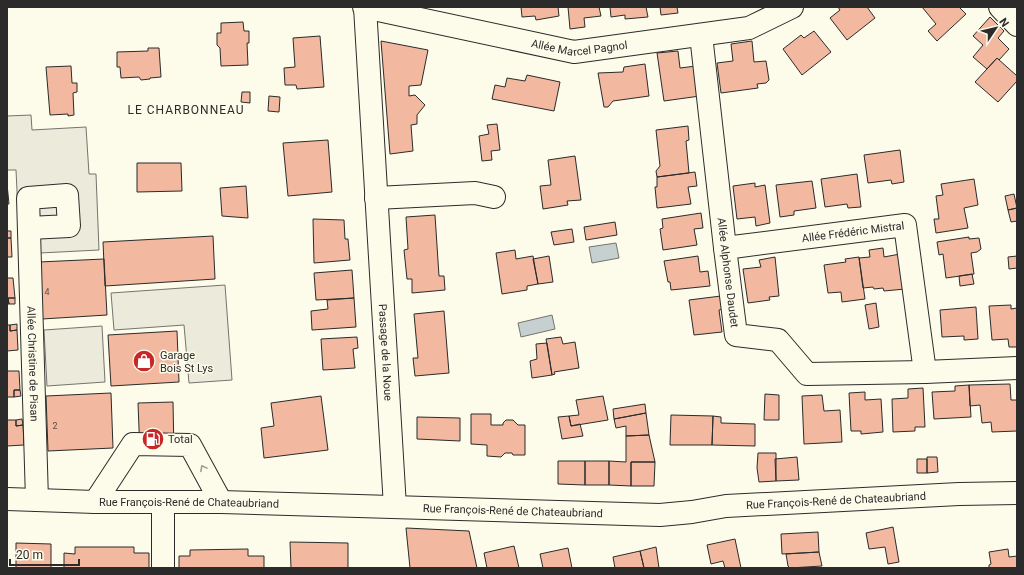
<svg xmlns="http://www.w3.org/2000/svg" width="1024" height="575" viewBox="0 0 1024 575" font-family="Roboto,sans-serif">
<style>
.parking{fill:#eceadb;stroke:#74746e}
.water{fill:#c7d0d0;stroke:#74746e}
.building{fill:#f2b8a0;stroke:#2b2b2b}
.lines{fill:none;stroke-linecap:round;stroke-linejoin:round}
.minor-casing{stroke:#2b2b2b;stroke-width:24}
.minor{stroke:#fdfbea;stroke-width:22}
.oneway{stroke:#9e9d94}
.labels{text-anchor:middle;stroke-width:3;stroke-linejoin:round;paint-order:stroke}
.number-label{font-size:9px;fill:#5d4e48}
.street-label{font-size:11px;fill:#2b2b2b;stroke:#fdfbea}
.poi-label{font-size:11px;fill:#2b2b2b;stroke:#fdfbea;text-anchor:start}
.neighbourhood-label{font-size:12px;letter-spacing:1px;fill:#2b2b2b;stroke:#fdfbea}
</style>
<rect width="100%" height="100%" fill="#fdfbea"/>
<path class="parking" d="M31,115L32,130L86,127L89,174H96L99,250L20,254L16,170H7V116Z
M225,285L232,380L189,383L184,325L114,330L111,293Z
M102,326L105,382L47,386L44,330Z"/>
<path class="water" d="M616,243L619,258L592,263L589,247Z
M552,315L555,329L521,337L518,323Z"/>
<path class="building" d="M521,7H558L559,16L536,20L535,16L522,17Z
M568,7H599L601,16L584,18L585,27L570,29Z
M610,7H646L648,17L625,19V15L611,17Z
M660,7H677L678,13L661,15Z
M838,7H867L875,18L847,40L830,18L840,10Z
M922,7H959L966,14L937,41L928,31L936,24Z
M990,17L1004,31L998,38L1009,49L999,60L997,58L987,69L973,57L983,45L973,36Z
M243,22L244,31H249V43H247L248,65L221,66L220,48L217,45V33H221V23Z
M814,31L831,52L802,75L783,49L801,35L804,38Z
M320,36L324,87L297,89L296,85H285L284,68L295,67L293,38Z
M381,41L428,50L421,85L409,86V96L415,95L425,105L417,115V124L411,125L413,151L390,154Z
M752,41L754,62L766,61L769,80L766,83L757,84L758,88L721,93L717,63L733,61L731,44Z
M148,48H159L161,77L150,78V79L141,80L139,77L121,78L120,67H117V52L148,51Z
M678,51L680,68L696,66L700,96L664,101L657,53Z
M997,58L1017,76V81L998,102L975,82Z
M645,64L649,96L613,101L608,107H604L598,73L623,72L624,67Z
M71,66L72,83H77V92L73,93L74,115L68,116V114L50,115L46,67Z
M527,75L560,82L554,111L492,99L495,85L505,87L507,78L525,81Z
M242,92H250V103L241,102Z
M269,96L280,97L279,112L268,111Z
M497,124L500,150L491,151L492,160L482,161L479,136L489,134L487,125Z
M688,126L689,140L686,141L689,173L657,177L656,171L660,166L656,130Z
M328,140L332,192L288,196L283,143Z
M900,150L904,182L892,184L891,180L868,183L864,155Z
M575,156L581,200L567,201L568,205L543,209L540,186L551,185L548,160Z
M137,163H181L182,191L137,192Z
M695,172L697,186L688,187L691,204L657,208L655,187H657V177Z
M857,174L861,207L848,208L847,204L825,207L821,179Z
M974,179L978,205L964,208L968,228L936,233L934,219H939L936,196L943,195L941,184Z
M812,181L816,208L794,211V215L780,217L776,185Z
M755,183V187L765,185L770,223L756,226L755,217L737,219L733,186Z
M7,184L9,204H7Z
M246,186L248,218L222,216L220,188Z
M1014,194L1017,208L1008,210L1005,196Z
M1017,208V221L1011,222L1008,210Z
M701,213L703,228L694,229L697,245L663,250L660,229L663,228L662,219Z
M435,215L439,276H444L445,290L412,293V279H407L404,250L408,249L406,217Z
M313,219L344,220L345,239H348L350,260L314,263Z
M615,222L617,235L586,240L584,227Z
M572,229L574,242L554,245L551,232Z
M7,231H11V238H7Z
M213,236L215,279L105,286L103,242Z
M969,237V239L979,238L981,249L977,252L971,253L974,274L946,278L943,254L939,255L937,242Z
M7,238H11L12,257H7Z
M883,248L884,257L900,254L905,289L884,291L883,288L874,289L873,287L863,288L859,258L870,257L869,250Z
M515,250L516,259L533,256L538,284L527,286V290L502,294L496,253Z
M549,256L553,282L538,284L533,259Z
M698,256L700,272L708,271L710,286L671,290L670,282H668L664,261Z
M1017,256V268L1009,269L1008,257Z
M775,257L779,296L769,297L770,300L748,303L743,269L761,267L759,260Z
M859,257L865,299L842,302L841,292L828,293L824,265L846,262L845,259Z
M104,259L107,315L42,319L39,262Z
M352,270L354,298L316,300L314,273Z
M972,274L974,284L960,286L959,276Z
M7,278H13L15,298H8L9,304H7Z
M721,296L723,309L719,310L722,332L694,335L689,300Z
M8,298H15V304H9Z
M354,298L356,327L312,330L311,311L328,309L327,300Z
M876,303L879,327L869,329L865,305Z
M1011,305V309L1017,308V347H1009L1008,339L992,340L989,306Z
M976,307L978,339L964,340V336L942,337L940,310Z
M444,311L449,373L415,376L413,358H418L414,314Z
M17,324V330L10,331V325Z
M7,325H10V331L17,330L18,350L7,351Z
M177,331L179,382L111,386L108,335Z
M357,337L358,348L353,349L355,368L323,370L321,339Z
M561,337L563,344L575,342L579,368L554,372L555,374L552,375L546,339Z
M547,343L552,375L532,378L530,361L537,359L536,344Z
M7,371H19L20,390H14V397H7Z
M1010,384L1011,400H1017V431L992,432L991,422L982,423L980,405L970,406L969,385Z
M969,385L971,417L934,419L932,392L955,391V386Z
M923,388L925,427H915V431L893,432L892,399L908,398V389Z
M14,390H20L21,396L14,397Z
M865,392V400L881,399L883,432L861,434V431H851L849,393Z
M111,393L113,448L48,451L46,396Z
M765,394L779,395V420H764Z
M822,395L824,411L840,410L842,442L804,444L802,396Z
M321,396L328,450L264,458L261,428L274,426L271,403Z
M603,396L608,420L571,426L569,416L579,415L576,400Z
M173,402L174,453L140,454L138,403Z
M645,404L646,413L614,419L613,409Z
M646,413L649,435L626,436V426L616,428L614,419Z
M471,414H491V425H503V423L506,420H513L518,425H525V455H513L512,453H505L501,457L487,456V445L471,444Z
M671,415L713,416L712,445H670Z
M569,416L571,426L580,424L583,436L562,439L558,417Z
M713,416L721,417V423L755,424V446L712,445Z
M417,417L460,418V441L417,439Z
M22,419L23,425L16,426V420Z
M7,420H16V426L23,425L24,445L7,446Z
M649,435L655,462H631V486L609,485V461L626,462V436Z
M758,453H776V481L759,482L757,468Z
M797,457L799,480L776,481L775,459Z
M927,457H937L938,472L927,473Z
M917,459H927V473H917Z
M558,461H585V485L558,484Z
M585,461H609V485H585Z
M631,462H655L654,486H631Z
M893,527L899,562L888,564L885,547L869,549L866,533Z
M406,528L469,531L477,568H410Z
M818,532L819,552L782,554L781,534Z
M735,539L741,568H725L723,561L711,564L707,545Z
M290,542L348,543V568H291Z
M16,543L51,544V568H16Z
M514,546L519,568H487L484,553Z
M75,547H134V553H149V568H64V553L75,554Z
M656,547L659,568H644L640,551Z
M568,548L572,568H543L540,554Z
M248,549V556H264V568H179V556H190V550Z
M1008,549L1009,557L1017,556V568H989V565L991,564L989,552Z
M640,551L644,568H615L613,557Z
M819,552L822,566L790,568L788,566L786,554Z"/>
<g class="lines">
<g class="minor-casing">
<g id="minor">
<path id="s1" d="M364,7L574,52L749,28L792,7"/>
<path id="s2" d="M365,7L395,507"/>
<path d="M1000,7L1017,25"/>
<path id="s3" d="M701,35L725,248L736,335L778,340L807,374L925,372L1017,368"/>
<path d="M376,198L475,193L494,197"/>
<path id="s4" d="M29,228L69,226L67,195L28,198L37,500"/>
<path id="s5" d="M725,248L905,225L925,372"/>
<path id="s6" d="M7,499L95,502H221L358,506L660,515L692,512L726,506L959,494L1017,493"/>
<path d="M95,502L133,444L190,445L221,502"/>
<path d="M163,568V502"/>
</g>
</g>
<use href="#minor" class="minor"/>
</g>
<defs><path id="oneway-chevron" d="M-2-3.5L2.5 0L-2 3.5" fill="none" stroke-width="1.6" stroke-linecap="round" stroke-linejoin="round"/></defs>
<use class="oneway" href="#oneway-chevron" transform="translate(203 468) rotate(-118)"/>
<defs>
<g id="shop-disc" transform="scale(1.15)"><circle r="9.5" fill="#c62828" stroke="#fdfbea"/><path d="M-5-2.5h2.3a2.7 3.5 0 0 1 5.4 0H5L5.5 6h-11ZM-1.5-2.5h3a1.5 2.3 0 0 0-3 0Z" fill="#fff"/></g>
<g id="fuel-disc" transform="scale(1.15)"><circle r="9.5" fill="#c62828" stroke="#fdfbea"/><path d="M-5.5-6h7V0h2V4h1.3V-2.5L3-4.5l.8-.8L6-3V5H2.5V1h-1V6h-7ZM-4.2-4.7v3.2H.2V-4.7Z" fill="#fff"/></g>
</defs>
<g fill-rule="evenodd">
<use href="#shop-disc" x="144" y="361"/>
<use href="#fuel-disc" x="153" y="439"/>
</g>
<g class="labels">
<g class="number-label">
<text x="47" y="295">4</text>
<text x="55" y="429">2</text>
</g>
<g class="street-label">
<text dy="4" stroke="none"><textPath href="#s1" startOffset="220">Allée Marcel Pagnol</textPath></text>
<text dy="4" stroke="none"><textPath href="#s5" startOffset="129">Allée Frédéric Mistral</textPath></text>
<text dy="4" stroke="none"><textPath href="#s3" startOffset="239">Allée Alphonse Daudet</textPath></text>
<text dy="4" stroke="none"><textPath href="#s2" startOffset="346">Passage de la Noue</textPath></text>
<text dy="4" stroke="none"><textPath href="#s4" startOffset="276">Allée Christine de Pisan</textPath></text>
<text dy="4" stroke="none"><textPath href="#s6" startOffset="830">Rue François-René de Chateaubriand</textPath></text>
<text dy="4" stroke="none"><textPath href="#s6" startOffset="182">Rue François-René de Chateaubriand</textPath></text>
<text dy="4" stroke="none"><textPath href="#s6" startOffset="506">Rue François-René de Chateaubriand</textPath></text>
</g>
<g class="poi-label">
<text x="160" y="359">Garage<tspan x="160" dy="13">Bois St Lys</tspan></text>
<text x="168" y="443">Total</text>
</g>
<g class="neighbourhood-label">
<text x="186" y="114">LE CHARBONNEAU</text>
</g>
</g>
<rect width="1024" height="575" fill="none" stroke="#2b2b2b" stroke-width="16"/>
<g transform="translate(996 28) rotate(55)" stroke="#fdfbea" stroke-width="3" paint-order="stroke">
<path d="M0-3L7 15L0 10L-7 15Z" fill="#2b2b2b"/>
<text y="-6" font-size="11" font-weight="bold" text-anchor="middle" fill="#2b2b2b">N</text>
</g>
<path d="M10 559v6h69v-6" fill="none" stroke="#2b2b2b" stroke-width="2"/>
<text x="16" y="559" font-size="12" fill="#2b2b2b" stroke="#fdfbea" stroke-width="3" paint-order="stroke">20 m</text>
</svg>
